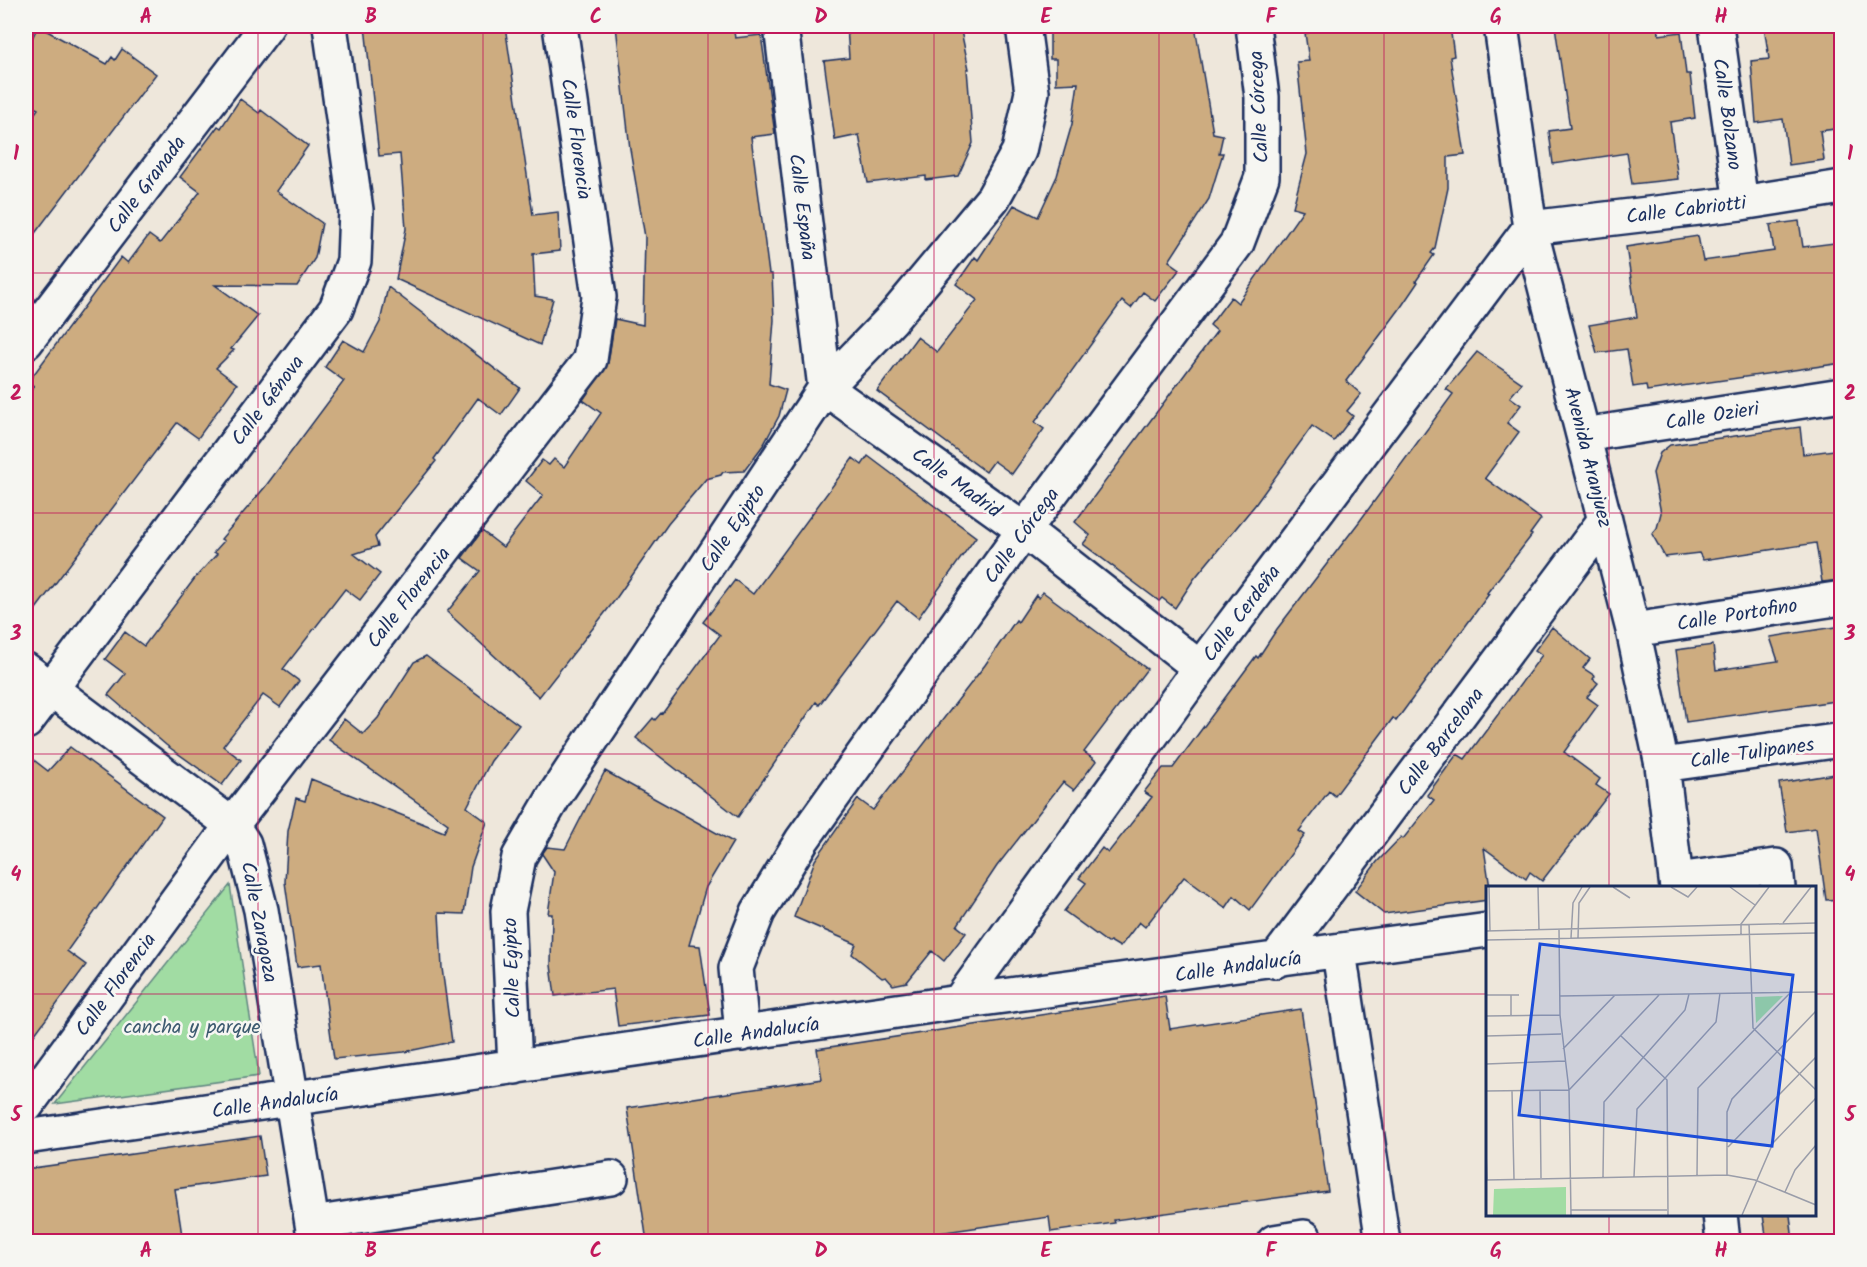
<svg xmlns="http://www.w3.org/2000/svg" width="1867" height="1267" viewBox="0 0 1867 1267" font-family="Kalam,sans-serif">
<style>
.green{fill:#a1dca3;stroke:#5e8680;stroke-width:1.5}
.building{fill:#cdac80;stroke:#1b2f5e;stroke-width:1.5}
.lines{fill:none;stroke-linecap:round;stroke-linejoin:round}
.minor-casing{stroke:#1b2f5e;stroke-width:38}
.minor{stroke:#f6f6f2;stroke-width:33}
.grid{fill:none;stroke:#c2185b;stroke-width:1.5;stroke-opacity:0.55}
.labels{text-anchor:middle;stroke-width:5;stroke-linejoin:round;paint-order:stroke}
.street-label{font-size:20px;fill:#1b2f5e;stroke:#f6f6f2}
.park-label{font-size:20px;fill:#3c5a6f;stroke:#f6f6f2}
.inset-road{fill:none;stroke:#9a9da9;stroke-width:1.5}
.view{fill:#1d4ed8;fill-opacity:0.15;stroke:#1d4ed8;stroke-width:3}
.inset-edge{fill:none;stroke:#1b2f5e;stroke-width:3}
.neatline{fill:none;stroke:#c2185b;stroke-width:2}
.grid-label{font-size:20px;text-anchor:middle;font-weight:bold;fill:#c2185b}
</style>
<rect width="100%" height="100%" fill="#eee7db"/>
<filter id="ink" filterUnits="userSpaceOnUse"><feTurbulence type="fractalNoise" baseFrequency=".0167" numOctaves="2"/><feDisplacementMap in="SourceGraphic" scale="12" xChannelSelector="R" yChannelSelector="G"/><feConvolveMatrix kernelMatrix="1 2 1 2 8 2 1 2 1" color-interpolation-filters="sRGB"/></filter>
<g filter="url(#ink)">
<path class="green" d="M230,885L259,1076L55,1104Z"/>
<path class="building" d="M38,26L107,64L112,57L115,60L122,49L156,74L26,245V125L38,109L26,103V51Z
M365,26H505L533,215L558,212L560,251L533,254L535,296L553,299L540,345L396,279L406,229L400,154L379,156Z
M616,26H733L735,38L761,35L775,134L751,137L769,274H772L774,320L769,384L786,390L779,416L764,444L744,471L723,472L721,475L706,479L668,524L615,600L539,697L447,612L480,571L462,558L482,531L503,547L543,495L526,481L542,460L549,465L554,459L564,467L601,413L583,400L608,363L615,319L643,325L645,237L630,149Z
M847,26H960L969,69H967L973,143L958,176L926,180V176L868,183L859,135L835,140L824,61L849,58Z
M1064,26H1195L1213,133L1223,135L1219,153H1223L1209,199L1169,261L1180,269L1155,301L1143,292L1131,308L1122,301L1035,422L1044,429L1012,474L994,461L986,472L877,391L917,337L937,352L977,300L956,284L975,257L978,260L1014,205L1038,217L1057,176L1072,124L1078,83L1056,84V59H1050V28Z
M1307,26H1450L1454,56L1450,57L1465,155L1448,157V188L1435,248L1431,253L1434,255L1416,281L1418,282L1399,310L1346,381L1361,394L1347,411L1353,416L1334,441L1312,426L1255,505L1194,579L1175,608L1162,598L1159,601L1083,544L1090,535L1075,522L1217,331L1210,325L1231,297L1238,303L1303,210L1293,207L1307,154L1297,62L1309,61L1305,33H1308Z
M1555,26H1658L1659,35L1681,32L1686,74H1690L1695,118L1670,122L1678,179L1632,184L1627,153L1553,164L1549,131L1570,128Z
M1764,26H1842V128L1820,131L1824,160L1789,165L1783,119L1756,123L1751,61L1769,59Z
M240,99L259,113L261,110L308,146L276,191L322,223L315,258L297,286L215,285L258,316L231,349L234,350L216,368L237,384L198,438L177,423L26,622V398L34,386L28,382L121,257L128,263L149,235L160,243L200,192L180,177L218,126L221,128Z
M1799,221L1803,247L1842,242V363L1647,391L1646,385L1633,387L1627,349L1597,353L1589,325L1637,317L1626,247L1698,236L1703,261L1774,251L1770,225Z
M388,287L520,388L501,415L478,398L434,459L436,461L375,537L378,546L354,554L380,574L360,600L345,589L283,669L299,681L280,707L263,695L223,746L241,760L222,785L166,745L108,695L125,674L105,659L125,632L144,646L195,578L217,554L214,552L224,541L221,539L265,487L344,381L325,367L343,340L364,352L380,322Z
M1477,352L1522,383L1510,397L1521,405L1507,423L1519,432L1485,478L1541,519L1530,534L1532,535L1487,593L1489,594L1396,721L1393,718L1335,796L1329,791L1299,831L1305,835L1250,910L1234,896L1226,908L1184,877L1145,927L1139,922L1120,947L1110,941L1108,943L1064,911L1086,883L1079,878L1102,848L1108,853L1152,797L1144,792L1163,768H1173L1256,656L1258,658L1277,629L1359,522L1453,394L1446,389Z
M1800,427L1803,454L1842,449V580L1822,582L1816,543L1703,560L1699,553L1665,557L1652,534L1657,528L1661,513L1653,473L1660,453L1670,445Z
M868,456L976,537L918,618L897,601L819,705L816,702L738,817L636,738L653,718L655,720L661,713L662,714L720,635L703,622L735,580L753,594L853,458L862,465Z
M1043,592L1147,669L1084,752L1096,761L1074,790L1063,782L997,866L957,926L966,933L944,961L932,951L907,982L893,985L886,977L882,978L852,954L856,944L794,917L815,860L858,799L873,810L985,665L1016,620L1018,622L1036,595L1039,598Z
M1842,626V700L1686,722L1676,650L1713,645L1716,670L1778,661L1770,637Z
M1552,627L1590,659L1583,668L1595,676L1593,679L1598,683L1587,697L1598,705L1564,752L1600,779L1596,785L1609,794L1542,881L1530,872L1526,879L1484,848L1490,888H1488V900L1384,914L1355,891L1377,862L1401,837L1403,839L1434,800L1427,795L1457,754L1465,759L1542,655L1535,650Z
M426,656L519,725L491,761L467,807L487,822L471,867L464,914L439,913L442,968L452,1042L404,1052L334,1059L321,964L297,967L285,882L288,831L296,798L305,801L311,779L444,832L448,824L329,740L344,719L363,734L378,718L414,662Z
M70,747L163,816L67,951L86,965L26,1046V754L48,771Z
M605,771L733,842L706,887L689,945L700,946L710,1015L618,1026L613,989L555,996L551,965L552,914H548L554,872L542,854L547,847L565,849Z
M1842,773V899L1826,900L1816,828L1787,832L1779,783Z
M1165,996L1170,1029L1301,1009L1328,1191L1114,1220L1115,1223L1051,1232L1049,1217L876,1242H647L627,1108L822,1079L817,1049Z
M260,1136L266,1176L175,1189L183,1242H26V1169Z
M1763,1215H1790L1793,1242H1767Z"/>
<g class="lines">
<g class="minor-casing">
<path id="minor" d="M781,26L825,388L1024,530L1200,668
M1501,26L1530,228L1633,630L1662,765L1677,888
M1716,26L1741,203
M26,342L267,26
M1583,435L1842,395
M1633,630L1842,598
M26,670L232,825L244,844L261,910L315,1242
M26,722L336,309L354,261L356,210L330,26
M1662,765L1842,740
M1677,880L1776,866L1778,888
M1339,952L1383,1242
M1275,961L1605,520
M959,1002L1200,668L1530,228L1741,203L1842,187
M742,1034L736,968L758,912L802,840L1024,530L1237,243L1262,177V97L1253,26
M515,1067L508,911L519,857L555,795L825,388L892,319L993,198L1019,151L1032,92L1023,26
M26,1106L232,825L590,360L599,297L560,26
M26,1137L959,1002L1488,930
M1720,1214L1723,1242
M312,1224L611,1178
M1274,1242L1304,1237L1305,1242"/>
</g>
<use href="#minor" class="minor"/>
</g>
</g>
<path class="grid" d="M258,26V1242M483,26V1242M708,26V1242M934,26V1242M1159,26V1242M1384,26V1242M1609,26V888M26,273H1842M26,513H1842M26,754H1842M26,994H1488M1814,994H1842M1609,1214V1242"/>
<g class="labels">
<g class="street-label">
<text transform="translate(1258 107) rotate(-93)" y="7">Calle Córcega</text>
<text transform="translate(1728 114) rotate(82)" y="7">Calle Bolzano</text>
<text transform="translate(577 139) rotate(82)" y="7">Calle Florencia</text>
<text transform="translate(146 184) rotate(-53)" y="7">Calle Granada</text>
<text transform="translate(803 207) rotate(83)" y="7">Calle España</text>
<text transform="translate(1686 209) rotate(-7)" y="7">Calle Cabriotti</text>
<text transform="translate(267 400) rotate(-53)" y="7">Calle Génova</text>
<text transform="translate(1712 415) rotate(-9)" y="7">Calle Ozieri</text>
<text transform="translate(1589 457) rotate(76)" y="7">Avenida Aranjuez</text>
<text transform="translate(957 482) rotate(36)" y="7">Calle Madrid</text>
<text transform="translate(732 528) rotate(-56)" y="7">Calle Egipto</text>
<text transform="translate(1021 535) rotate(-54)" y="7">Calle Córcega</text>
<text transform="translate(408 597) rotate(-52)" y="7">Calle Florencia</text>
<text transform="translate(1241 613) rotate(-53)" y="7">Calle Cerdeña</text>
<text transform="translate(1737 614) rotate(-9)" y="7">Calle Portofino</text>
<text transform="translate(1440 741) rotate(-53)" y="7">Calle Barcelona</text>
<text transform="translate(1752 752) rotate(-8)" y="7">Calle Tulipanes</text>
<text transform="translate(260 922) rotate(79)" y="7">Calle Zaragoza</text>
<text transform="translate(1238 966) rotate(-8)" y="7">Calle Andalucía</text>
<text transform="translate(511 968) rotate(-92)" y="7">Calle Egipto</text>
<text transform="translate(115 984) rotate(-54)" y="7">Calle Florencia</text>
<text transform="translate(756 1032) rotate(-8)" y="7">Calle Andalucía</text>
<text transform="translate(275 1102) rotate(-8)" y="7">Calle Andalucía</text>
</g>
<g class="park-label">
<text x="192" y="1033">cancha y parque</text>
</g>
</g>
<g transform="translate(1486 886)">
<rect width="330" height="330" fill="#eee7db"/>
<path d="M297,110L270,137L269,111ZM80,301V329H7L8,303Z" fill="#a1dca3"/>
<path class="inset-road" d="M3,1L4,45M52,1L53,44M127,1L144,12M185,1L202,11L211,1M244,1L269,19M297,37L325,1M263,38L267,142L330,204M73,43L74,129L83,204L85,329M0,45L330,37M255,49V38L283,1M85,52L87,17L96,1M92,52L93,17L104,1M0,54L330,47M0,109H33M25,109V130M74,110L330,106M0,130L74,129M0,150L75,148M135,150L181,194L182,329M77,163L129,109M0,178L79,175M54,204L55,292M0,205L83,204L173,109M26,205L28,293M242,261L330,171M0,265L1,294M211,289L212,202L305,106M241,289V226L246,213L330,125M117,291L118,216L199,124L203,108M148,291L151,223L230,136L234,107M0,294L241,289L269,294L330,319M299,306L309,284L330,259M85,324H181M256,329L287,257L330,212"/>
<path class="view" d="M54,58L307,89L286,260L33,229Z"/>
<rect width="330" height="330" class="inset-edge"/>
</g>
<rect width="1867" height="1267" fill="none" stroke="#f6f6f2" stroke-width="66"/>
<rect x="33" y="33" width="1801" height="1201" class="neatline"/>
<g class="grid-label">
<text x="146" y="23">A</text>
<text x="371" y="23">B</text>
<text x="596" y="23">C</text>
<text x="821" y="23">D</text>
<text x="1046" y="23">E</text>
<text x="1271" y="23">F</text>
<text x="1496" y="23">G</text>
<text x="1721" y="23">H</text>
<text x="16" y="160">1</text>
<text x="1850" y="160">1</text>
<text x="16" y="400">2</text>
<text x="1850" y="400">2</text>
<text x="16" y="640">3</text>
<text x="1850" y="640">3</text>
<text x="16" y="881">4</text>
<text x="1850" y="881">4</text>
<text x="16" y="1121">5</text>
<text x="1850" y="1121">5</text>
<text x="146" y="1257">A</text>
<text x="371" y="1257">B</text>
<text x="596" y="1257">C</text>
<text x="821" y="1257">D</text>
<text x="1046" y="1257">E</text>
<text x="1271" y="1257">F</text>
<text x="1496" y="1257">G</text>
<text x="1721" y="1257">H</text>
</g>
</svg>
